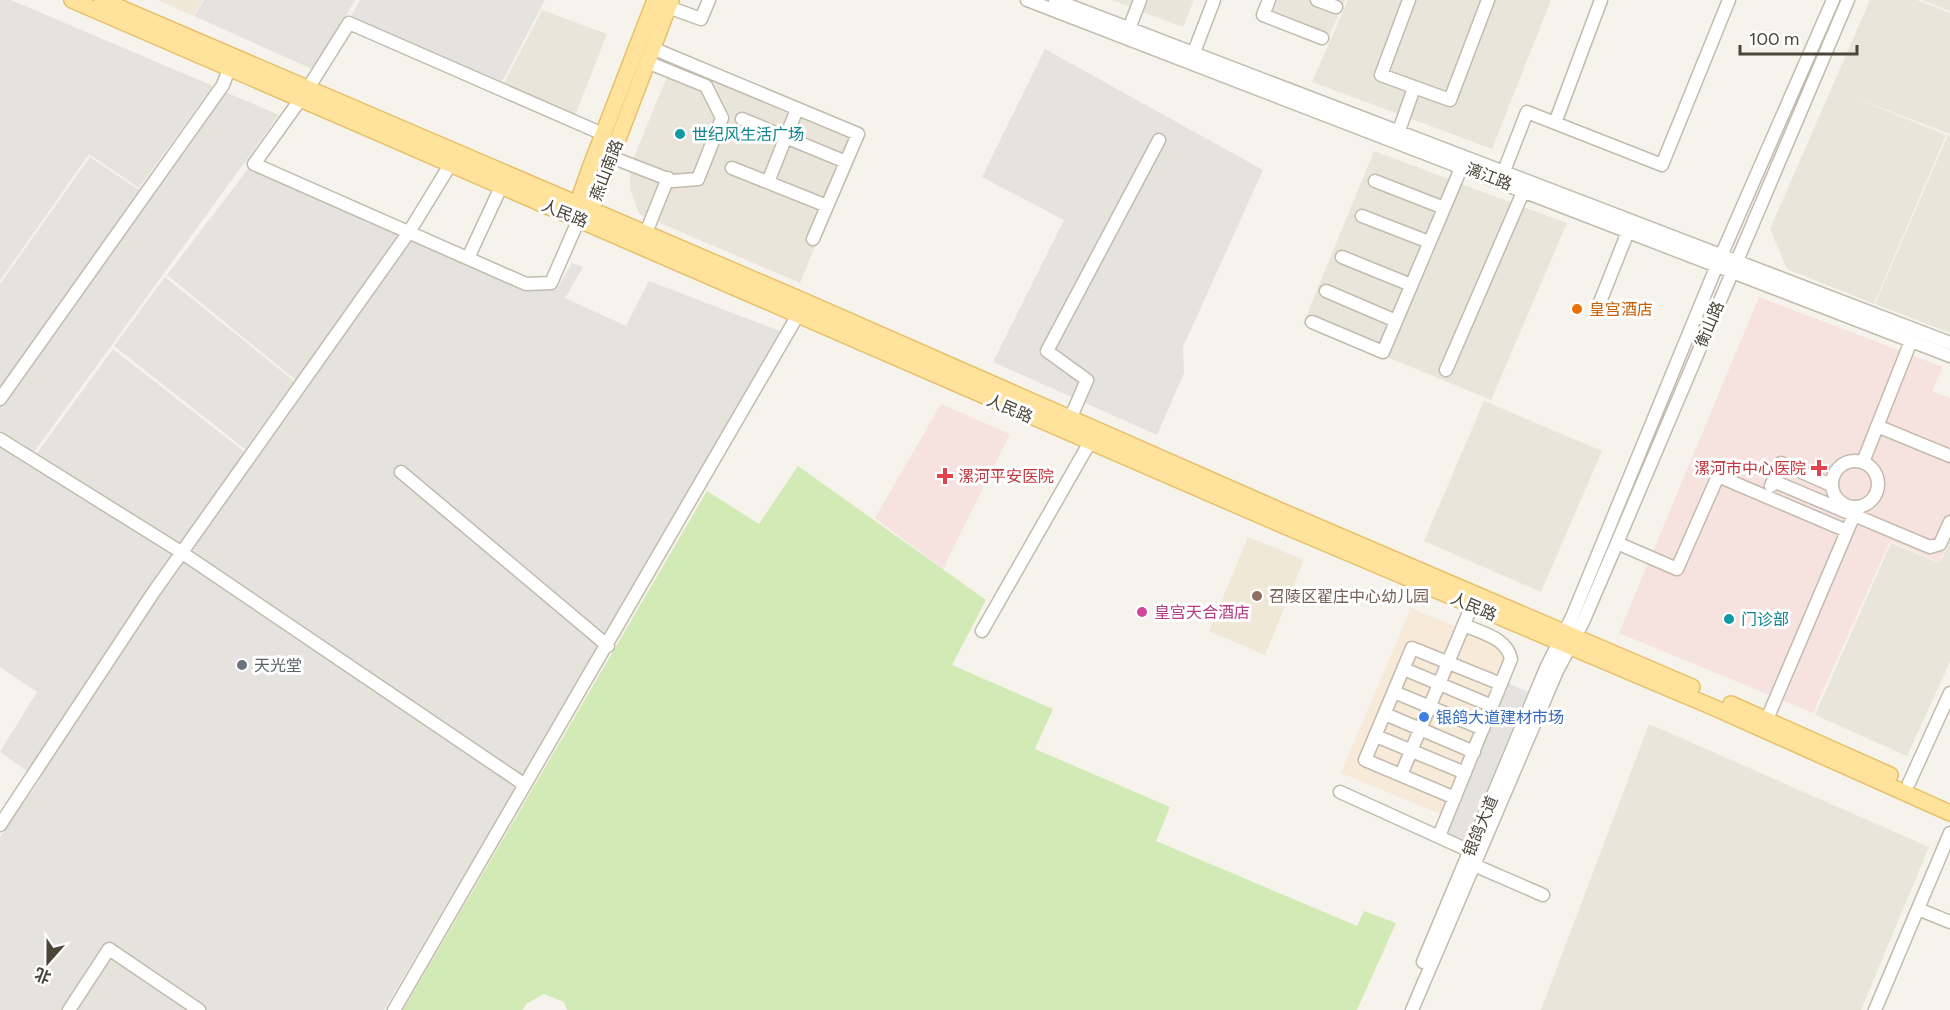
<svg xmlns="http://www.w3.org/2000/svg" width="1950" height="1010" viewBox="0 0 1950 1010" font-family="Figtree,'Noto Sans SC',sans-serif">
<style>
.residential{fill:#eae5da}
.commercial{fill:#f7ead8}
.industrial{fill:#e6e2dd}
.education{fill:#efe8d6}
.medical{fill:#f6e3e0}
.green{fill:#d2eab5}
.parking{fill:#e5e3e0}
.lines{fill:none;stroke-linecap:round;stroke-linejoin:round}
.minor-casing{stroke:#c2bbae;stroke-width:15}
.major-casing{stroke:#e6c16a;stroke-width:18}
.minor{stroke:#fff;stroke-width:12}
.major{stroke:#ffe39c;stroke-width:15}
.culture-dot{fill:#0f9aa8;stroke:#fff;stroke-width:2}
.food-dot{fill:#e8710a;stroke:#fff;stroke-width:2}
.health-dot{fill:#e0444e;stroke:#fff;stroke-width:2}
.education-dot{fill:#8d6e63;stroke:#fff;stroke-width:2}
.hotel-dot{fill:#d1479c;stroke:#fff;stroke-width:2}
.worship-dot{fill:#6b7280;stroke:#fff;stroke-width:2}
.shop-dot{fill:#3f7fe0;stroke:#fff;stroke-width:2}
.labels{text-anchor:middle;stroke-width:6;stroke-linejoin:round;paint-order:stroke}
.culture-label{font-size:16px;fill:#0d838f;stroke:#fff;text-anchor:start}
.street-label{font-size:16px;fill:#4b4439;stroke:#fff}
.food-label{font-size:16px;fill:#c56008;stroke:#fff;text-anchor:start}
.health-label{font-size:16px;fill:#be3a42;stroke:#fff;text-anchor:end}
.education-label{font-size:16px;fill:#785e54;stroke:#fff;text-anchor:start}
.hotel-label{font-size:16px;fill:#b23c85;stroke:#fff;text-anchor:start}
.worship-label{font-size:16px;fill:#5b616d;stroke:#fff;text-anchor:start}
.shop-label{font-size:16px;fill:#366cbe;stroke:#fff;text-anchor:start}
</style>
<rect width="100%" height="100%" fill="#f6f3ec"/>
<path class="residential" d="M1112,0H1194L1183,27Z
M1275,0H1345L1329,36L1269,14Z
M1348,0H1551L1492,149L1312,82Z
M1870,0H1917L1950,13V134L1850,96L1946,135L1874,304L1787,269L1770,229Z
M1922,0H1950V11Z
M542,10L607,34L574,118L503,85Z
M677,52L863,131L800,283L639,214L630,189V167Z
M1948,135L1950,136V333L1875,304Z
M1374,151L1459,183L1384,360L1303,324Z
M1461,184L1567,223L1491,400L1387,357Z
M1484,401L1602,451L1541,592L1424,541Z
M1950,541V662L1907,756L1815,715L1891,543L1940,563Z
M1649,724L1929,847L1861,1010H1541Z"/>
<path class="commercial" d="M1411,608L1500,645L1505,653V662L1443,815L1341,773Z"/>
<path class="industrial" d="M0,0H11L213,86L139,188L89,154L0,281Z
M204,0H355L314,70L194,16Z
M1045,49L1263,170L1183,347L1184,373L1157,435L993,362L1064,220L982,177Z
M214,87L279,115L34,452L0,430V284L90,157L139,190Z
M248,169L523,290H556L572,263L583,267L565,298L626,326L649,281L780,331L600,645L384,1010H0V837L40,780L0,752L37,692L0,667V437L34,457L113,349L251,457L303,386L167,275Z
M165,277L294,381L245,449L114,346Z"/>
<path class="education" d="M158,0H203L193,16Z
M1248,537L1304,560L1265,655L1209,631Z"/>
<path class="medical" d="M1759,297L1943,367L1932,391L1950,398V538L1940,562L1890,541L1813,713L1619,633Z
M941,404L1010,434L943,569L875,518Z"/>
<path class="green" d="M798,466L986,600L952,665L1053,709L1035,749L1170,807L1156,841L1357,926L1364,911L1396,923L1357,1010H567L564,1002L544,994L526,1004L523,1010H403L707,491L759,524Z"/>
<path class="parking" d="M360,0H545L502,82L351,16Z
M1508,683L1528,692L1465,842L1444,833Z"/>
<g class="lines">
<g class="minor-casing">
<path id="minor" d="M1027,0L1950,356
M1055,0L1950,343
M1269,0L1263,15L1322,38
M1317,0L1336,7
M1409,0L1381,75L1450,100L1488,0
M668,7L701,19L709,0
M1129,29L1140,0
M652,48L858,134L813,239
M1191,60L1214,0
M307,90L349,23L603,134
M300,100L254,164L526,284L551,283L579,219
M742,119L846,162
M1555,123L1601,0
M1396,139L1414,88
M611,157L673,181L698,179L722,118L706,86L647,62
M732,168L827,206
M1504,171L1527,112L1662,165L1729,0
M1375,181L1444,208
M768,182L797,109
M1362,216L1429,242
M645,235L668,178
M1342,257L1411,285
M468,258L501,187
M1326,291L1396,321
M1598,307L1631,224
M1312,322L1383,352L1462,166
M1446,370L1524,190
M0,399L223,85L229,69
M1070,419L1087,380L1047,351L1159,140
M1877,426L1950,456
M0,439L181,552L525,785
M1832 484a23 23 0 1 1 46 0a23 23 0 1 1-46 0Z
M1863,462L1911,341
M401,472L608,646
M1773,481L1930,547L1940,544L1950,522
M1771,486L1781,463L1831,485
M1617,543L1677,569L1718,476L1847,531
M982,631L1090,442
M1404,669L1492,706
M1394,692L1483,729
M1385,714L1474,752
M1767,719L1857,508
M1376,736L1465,773
M1401,775L1472,605
M1909,783L1950,693
M1340,792L1470,851
M1455,798L1365,760L1412,648L1501,684
M0,825L153,593L409,232L450,165
M1439,836L1511,659C1507,638 1482,633 1464,625
M1467,862L1543,895
M1918,909L1950,922
M1423,962L1547,666L1572,617L1717,265L1833,0
M69,1010L109,949L199,1010
M394,1010L802,308
M1412,1010L1557,671L1583,622L1617,543L1848,0
M1875,1010L1950,833"/>
</g>
<g class="major-casing">
<path id="major" d="M72,0L1280,524L1715,708L1950,813
M102,0L806,302L1286,513L1692,687
M579,213L577,205L590,168L655,0
M584,215L591,210L671,0
M1731,704L1890,775"/>
</g>
<use href="#minor" class="minor"/>
<use href="#major" class="major"/>
</g>
<g class="culture-dot">
<circle cx="680" cy="134" r="6"/>
<circle cx="1729" cy="619" r="6"/>
</g>
<circle class="food-dot" cx="1577" cy="309" r="6"/>
<g class="health-dot">
<path d="M1816 459h6v6h6v6h-6v6h-6v-6h-6v-6h6z"/>
<path d="M942 467h6v6h6v6h-6v6h-6v-6h-6v-6h6z"/>
</g>
<circle class="education-dot" cx="1257" cy="596" r="6"/>
<circle class="hotel-dot" cx="1142" cy="612" r="6"/>
<circle class="worship-dot" cx="242" cy="665" r="6"/>
<circle class="shop-dot" cx="1424" cy="717" r="6"/>
<g class="labels">
<g class="culture-label">
<text x="692" y="140">世纪风生活广场</text>
<text x="1741" y="625">门诊部</text>
</g>
<g class="street-label">
<text transform="translate(606 170) rotate(-69)" y="6">燕山南路</text>
<text transform="translate(1489 176) rotate(21)" y="6">漓江路</text>
<text transform="translate(565 213) rotate(22)" y="6">人民路</text>
<text transform="translate(1709 324) rotate(-67)" y="6">衡山路</text>
<text transform="translate(1010 408) rotate(23)" y="6">人民路</text>
<text transform="translate(1474 606) rotate(23)" y="6">人民路</text>
<text transform="translate(1480 826) rotate(-67)" y="6">银鸽大道</text>
</g>
<g class="food-label">
<text x="1589" y="315">皇宫酒店</text>
</g>
<g class="health-label">
<text x="1806" y="474">漯河市中心医院</text>
<text x="958" y="482" text-anchor="start">漯河平安医院</text>
</g>
<g class="education-label">
<text x="1269" y="602">召陵区翟庄中心幼儿园</text>
</g>
<g class="hotel-label">
<text x="1154" y="618">皇宫天合酒店</text>
</g>
<g class="worship-label">
<text x="254" y="671">天光堂</text>
</g>
<g class="shop-label">
<text x="1436" y="723">银鸽大道建材市场</text>
</g>
</g>
<g transform="translate(48 962) rotate(201)" stroke="#ffffff" stroke-width="4.5" paint-order="stroke">
<path d="M0-4.5L10 22L0 15L-10 22Z" fill="#4b4439"/>
<text y="-9" font-size="16" font-weight="bold" text-anchor="middle" fill="#4b4439">北</text>
</g>
<path d="M1740 45v9h117v-9" fill="none" stroke="#4b4439" stroke-width="3"/>
<text x="1749" y="45" font-size="18" fill="#4b4439" stroke="#ffffff" stroke-width="4.5" paint-order="stroke">100 m</text>
</svg>
